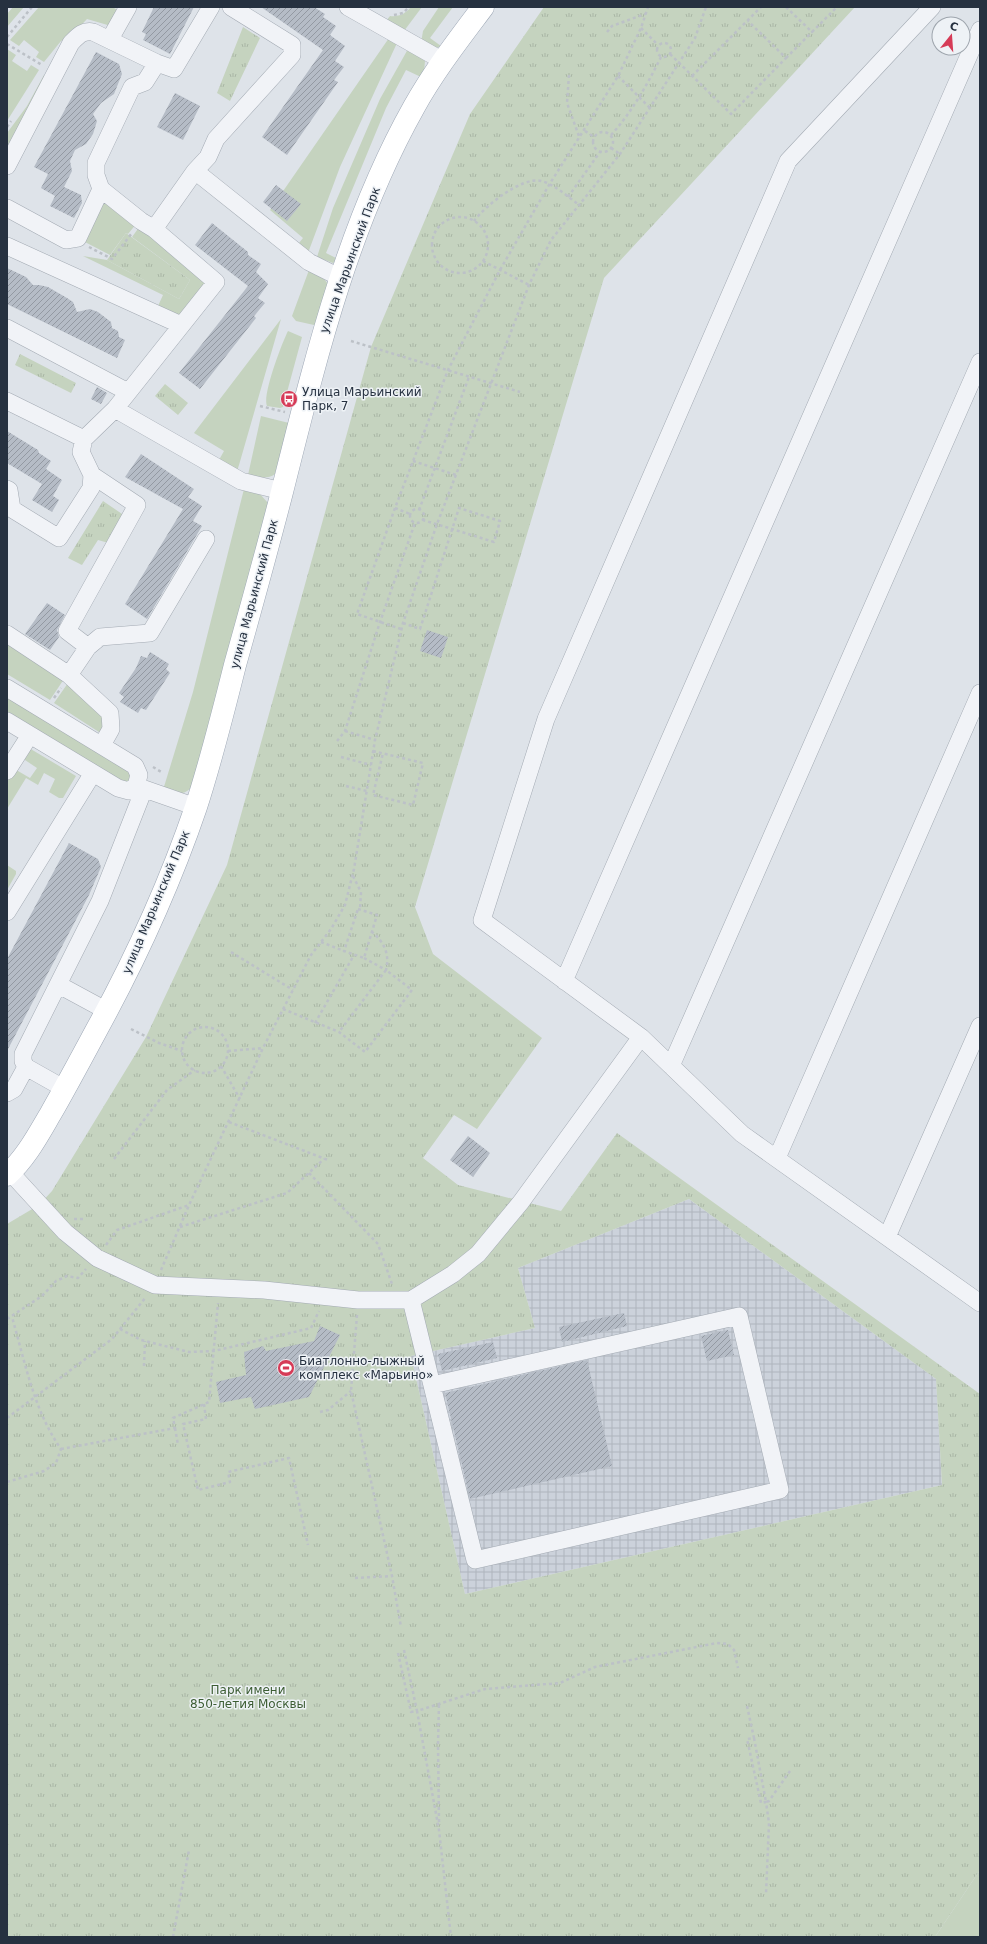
<svg xmlns="http://www.w3.org/2000/svg" width="987" height="1944" viewBox="0 0 987 1944" font-family="'DejaVu Sans',sans-serif">
<style>
.industrial{fill:url(#industrial-grid)}
.grass{fill:#c5d3bf}
.park{fill:url(#park-tufts);fill-rule:evenodd}
.building{fill:url(#building-hatch)}
.lines{fill:none;stroke-linecap:round;stroke-linejoin:round}
.minor-casing{stroke:#a3aab3;stroke-width:18}
.major-casing{stroke:#9da7b5;stroke-width:23}
.path{stroke:#bcc1c7;stroke-width:2.5;stroke-dasharray:3 3;stroke-linecap:butt}
.minor{stroke:#f1f3f7;stroke-width:17}
.major{stroke:#fff;stroke-width:22}
.labels{text-anchor:middle;stroke-width:3;stroke-linejoin:round;paint-order:stroke}
.street-label{font-size:12px;fill:#263140;stroke:#eef2f6}
.poi-label{font-size:12px;fill:#263140;stroke:#eef2f6;text-anchor:start}
.park-label{font-size:12px;fill:#3c5d33;stroke:#eef2f6}
</style>
<defs>
<pattern id="industrial-grid" width="8" height="8" patternUnits="userSpaceOnUse"><rect width="8" height="8" fill="#ccd2db"/><path d="M0 4h8M4 0v8" fill="none" stroke="#afb5bd"/></pattern>
<pattern id="park-tufts" width="24" height="20" patternUnits="userSpaceOnUse"><rect width="24" height="20" fill="#c5d3bf"/><path d="M3 7l-1-3M5 7V3M7 7l1-3M15 17l-1-3M17 17v-4M19 17l1-3" fill="none" stroke="#a9b6a5"/></pattern>
<pattern id="building-hatch" width="6" height="6" patternUnits="userSpaceOnUse"><rect width="6" height="6" fill="#b5bcc6"/><path d="M-1 1l2-2M0 6l6-6M5 7l2-2" fill="none" stroke="#9399a2"/></pattern>
</defs>
<rect width="100%" height="100%" fill="#dee3e9"/>
<path class="industrial" d="M689,1199L936,1379L942,1485L465,1594L411,1356L535,1328L518,1268Z"/>
<path class="grass" d="M13,7H24L7,27V14Z
M39,7H112L120,11L111,26L87,19L69,38L61,41L44,62L36,57L39,52L24,40L19,46L10,40Z
M411,7H422L404,31L386,21L390,16C399,17 405,14 411,7Z
M439,7H453L430,38L441,46L436,48L421,43L423,31Z
M389,38L397,43L340,167L308,253L295,248L303,238L270,210Z
M7,49L16,55L12,61L27,71L31,65L39,70L7,121Z
M408,49L425,61L424,72L421,77L406,70L386,108L326,253L338,259L333,263L317,257L333,208L380,99Z
M44,75L48,78L7,152V133L27,106Z
M104,201L137,223L128,234L126,233L110,255L83,241Z
M140,226L204,280V285L182,314L178,315L158,306L163,295L83,256L107,260L179,299L190,280L132,237Z
M309,270L321,275L328,284L316,324L314,325L296,321L292,316Z
M281,319L239,465L237,471L219,460L224,451L194,433Z
M288,331L302,337L283,407L280,408L267,406C262,395 282,343 288,331Z
M261,416L289,423L275,474C267,480 258,477 248,475Z
M244,489L259,493L268,503L267,521L191,788C182,797 174,793 163,790L193,692Z
M7,641L64,679L50,700L7,674Z
M68,683L106,715L102,734L54,703Z
M7,693L134,771L130,786L7,716Z
M29,748L76,776L63,798H59L49,792L55,779L44,773L38,785L26,778L7,809V781L13,771H18L30,778L37,768L22,758Z
M7,865L16,871V874L7,890Z
M980,1870V1937H935Z"/>
<path class="park" d="M544,7H855L604,278L415,907L433,954L542,1038L477,1129L454,1115L423,1158L458,1185L561,1211L617,1133L980,1394V1870L935,1937H7V1224L39,1205L52,1191L146,1037L227,865L371,347L470,114ZM689,1199L936,1379L942,1485L465,1594L411,1356L535,1328L518,1268Z
M243,27L260,38L230,101L217,93Z
M126,233L190,280L179,299L107,260Z
M20,354L76,383L71,393L15,365Z
M165,384L188,403L178,415L155,396Z
M103,501L128,518L112,544L98,540L82,565L68,558Z"/>
<path class="building" d="M154,7H194L170,54L143,40L146,34L142,32Z
M261,7H314L325,14L323,17L336,26L330,35L345,46L335,61L344,67L334,80L338,82L287,155L262,137L323,50Z
M96,52L119,64L122,74L114,94L101,103L93,114L97,121L93,134L86,144L75,150L70,161L72,171L64,187L81,195L82,203L74,218L50,206L55,196L41,188L48,174L34,167Z
M175,93L200,106L183,140L157,127Z
M276,185L301,204L287,221L263,202Z
M212,223L248,252V255L261,264L256,272L268,284L258,298L265,303L254,316L256,318L200,389L179,373L248,286L195,245Z
M7,268L26,277L33,285H39L48,287L67,298L73,302L77,312L90,309L98,312L111,322L112,328L118,331L119,337L125,340L117,358L7,304Z
M97,387L107,393L101,404L91,399Z
M7,431L38,450L39,453L51,461L46,469L62,480L53,496L59,500L52,512L32,500L42,484L7,463Z
M141,454L194,489L188,497L202,506L193,521L202,526L147,619L125,604L183,509L125,477Z
M47,603L65,615L57,630L59,637L50,650L25,634Z
M427,630L448,637L441,658L420,651Z
M150,652L169,664L166,669L170,673L146,710L141,708L138,713L120,702L124,697L119,693L136,668L141,656L147,658Z
M69,843L98,859L101,867L89,895L7,1051V959Z
M468,1136L490,1153L473,1177L450,1160Z
M624,1313L627,1326L562,1342L559,1327Z
M320,1326L340,1335L309,1397L255,1409L251,1397L220,1403L216,1382L246,1375L244,1352L263,1346L266,1351L314,1341Z
M728,1330L734,1355L707,1361L701,1336Z
M493,1342L497,1358L442,1371L438,1354Z
M587,1360L612,1466L470,1499L445,1393Z"/>
<g class="lines">
<g class="minor-casing">
<path id="minor" d="M348,7L443,61
M932,7L788,161L546,719L482,920L641,1037L742,1134L980,1303
M110,39L128,7
M7,166L71,43C78,36 83,30 93,32L157,63L174,69L211,7
M195,171L309,262L341,278
M7,208L66,240L78,238L101,189
M154,229L195,171L208,157L216,139L292,55V45L231,7
M7,246L181,325
M7,328L128,392
M7,401L84,439
M115,409L241,481L282,491
M7,489L9,490L12,509L59,538L91,488L92,475L81,452L84,439L115,409L216,282L154,229L141,221L101,189L96,175V163L132,87L145,82L157,63
M7,634L69,675L110,713L111,729L102,745
M88,647L67,631L137,505L92,475
M69,675L88,647L100,637L150,633L206,539
M7,688L135,766L139,775L136,786L129,791L118,788L7,721
M7,771L30,735
M136,786L196,807
M7,912L93,773
M564,981L980,30
M59,985L107,1011
M671,1066L980,362
M65,1089L26,1067L23,1061V1054L100,901L144,789
M7,1093L14,1089L26,1067
M777,1158L980,693
M10,1172L65,1232L97,1258L155,1285L264,1290L358,1300H411L453,1274L478,1254L521,1202L641,1037
M887,1237L980,1026
M411,1300L475,1560L780,1490L739,1316L432,1385"/>
</g>
<g class="major-casing">
<path id="major" d="M7,1175C26,1158 38,1135 51,1113C67,1085 82,1057 97,1029C136,958 170,883 196,807C211,761 223,713 235,665C251,608 267,550 282,492C315,361 347,226 414,107C434,71 459,39 483,7"/>
</g>
<path class="path" d="M786,7L812,32L837,7
M394,15L403,13L409,7
M641,28L658,45
M607,32L612,26L645,14
M7,37L32,7
M657 50a7 7 0 1 1 14 0a7 7 0 1 1-14 0Z
M7,44L42,65
M670,54L731,114L786,58L748,21
M786,58L812,32
M569,75L567,103L580,139
M618,76L650,108
M692,76L761,7
M7,127L11,121
M585,131L594,137
M593 142a10 10 0 1 1 20 0a10 10 0 1 1-20 0Z
M611,135C632,112 647,85 661,57
M611,148L620,154
M568,197L600,152
M432 245a28 28 0 1 1 56 0a28 28 0 1 1-56 0Z
M474,221C484,207 522,176 541,181C554,184 568,197 578,204
M89,247L112,259L132,233
M483,261L529,285
M351,341L520,392
M260,406L285,412
M413,461L456,475
M395,508L410,514
M410 516a7 7 0 1 1 14 0a7 7 0 1 1-14 0Z
M419,510L469,377
M403,623L420,629L459,508L500,521L494,542L423,520
M401,629L357,614L395,508L448,370L500,270L549,185L618,76L641,28L648,7
M54,698L61,688
M345,731L375,740
M337,741L345,731L380,622L415,523
M373,751L423,763L413,805L373,795L383,753
M341,757L371,765
M153,767L163,773
M346,786L367,791
M353,876L361,892L360,910
M358,909L377,915L364,958L344,951Z
M321,942L344,951
M231,952L293,990
M364,958L386,970C390,954 384,942 372,932
M283,1009L339,1032L365,1052L412,990L386,970L339,1032
M315,1023L354,955
M182 1050a23 23 0 1 1 46 0a23 23 0 1 1-46 0Z
M131,1029L159,1043L182,1051
M228,1051L263,1048
M221,1066L240,1099
M229,1122L328,1160
M114,1159L167,1090L195,1070
M309,1173L378,1244L392,1284
M74,1219H86
M180,1227L287,1193L324,1159
M106,1245L117,1230L189,1205
M161,1270L189,1205L263,1048L311,955L331,929L345,905L354,869L375,740L403,623L437,524L529,285L551,240L620,154L695,38L706,7
M357,1315L351,1391L392,1576L401,1627
M7,1319L42,1296L56,1281L67,1276L78,1278L86,1269
M120,1329L141,1340L189,1352L214,1351L311,1328L319,1311
M144,1366L145,1341
M204,1404L206,1419L183,1424L198,1490L230,1482L228,1472L289,1458L308,1545
M320,1412L328,1410L351,1391
M7,1418L112,1339L146,1297
M175,1428L178,1445
M61,1449L175,1428L173,1418L209,1402L218,1303
M7,1482L44,1471L56,1463L61,1449C34,1411 25,1362 12,1317
M355,1578L392,1576
M404,1650L417,1711L485,1689L560,1683L595,1667L717,1643L728,1644L734,1650L738,1668
M398,1653L411,1712L417,1711L439,1830L451,1937
M747,1706L754,1738L747,1739L761,1803L766,1802L769,1823L766,1894
M754,1738L766,1802L769,1801L790,1771
M439,1822L438,1744L439,1704
M173,1937L189,1850"/>
<use href="#minor" class="minor"/>
<use href="#major" class="major"/>
</g>
<defs>
<g id="bus-disc" transform="scale(0.9)"><circle r="9.5" fill="#d63b57" stroke="#eef2f6"/><path d="M-5-6H5V4H4V6H2V4H-2V6H-4V4H-5ZM-3.5-4V0h7V-4ZM-3.5 1.2v1.5H-2V1.2ZM2 1.2v1.5H3.5V1.2Z" fill="#fff"/></g>
<g id="stadium-disc" transform="scale(0.9)"><circle r="9.5" fill="#d63b57" stroke="#eef2f6"/><path d="M0-5a6.5 5 0 1 0 0 10a6.5 5 0 1 0 0-10ZM-3.5-1.8h7v3.6h-7Z" fill="#fff"/></g>
</defs>
<g fill-rule="evenodd">
<use href="#bus-disc" x="289" y="399"/>
<use href="#stadium-disc" x="286" y="1368"/>
</g>
<g class="labels">
<g class="street-label">
<text transform="translate(350 260) rotate(-70)" y="4">улица Марьинский Парк</text>
<text transform="translate(254 594) rotate(-75)" y="4">улица Марьинский Парк</text>
<text transform="translate(156 902) rotate(-67)" y="4">улица Марьинский Парк</text>
</g>
<g class="poi-label">
<text x="302" y="396">Улица Марьинский<tspan x="302" dy="14">Парк, 7</tspan></text>
<text x="299" y="1365">Биатлонно-лыжный<tspan x="299" dy="14">комплекс «Марьино»</tspan></text>
</g>
<g class="park-label">
<text x="248" y="1694">Парк имени<tspan x="248" dy="14">850-летия Москвы</tspan></text>
</g>
</g>
<rect width="987" height="1944" fill="none" stroke="#263140" stroke-width="16"/>
<g transform="translate(951 36) rotate(17)"><circle r="19" fill="#eef2f6" stroke="#9ea5ad"/>
<path d="M0-3L7 15L0 10L-7 15Z" fill="#d63b57"/>
<text y="-6" font-size="11" font-weight="bold" text-anchor="middle" fill="#263140">С</text>
</g>
</svg>
